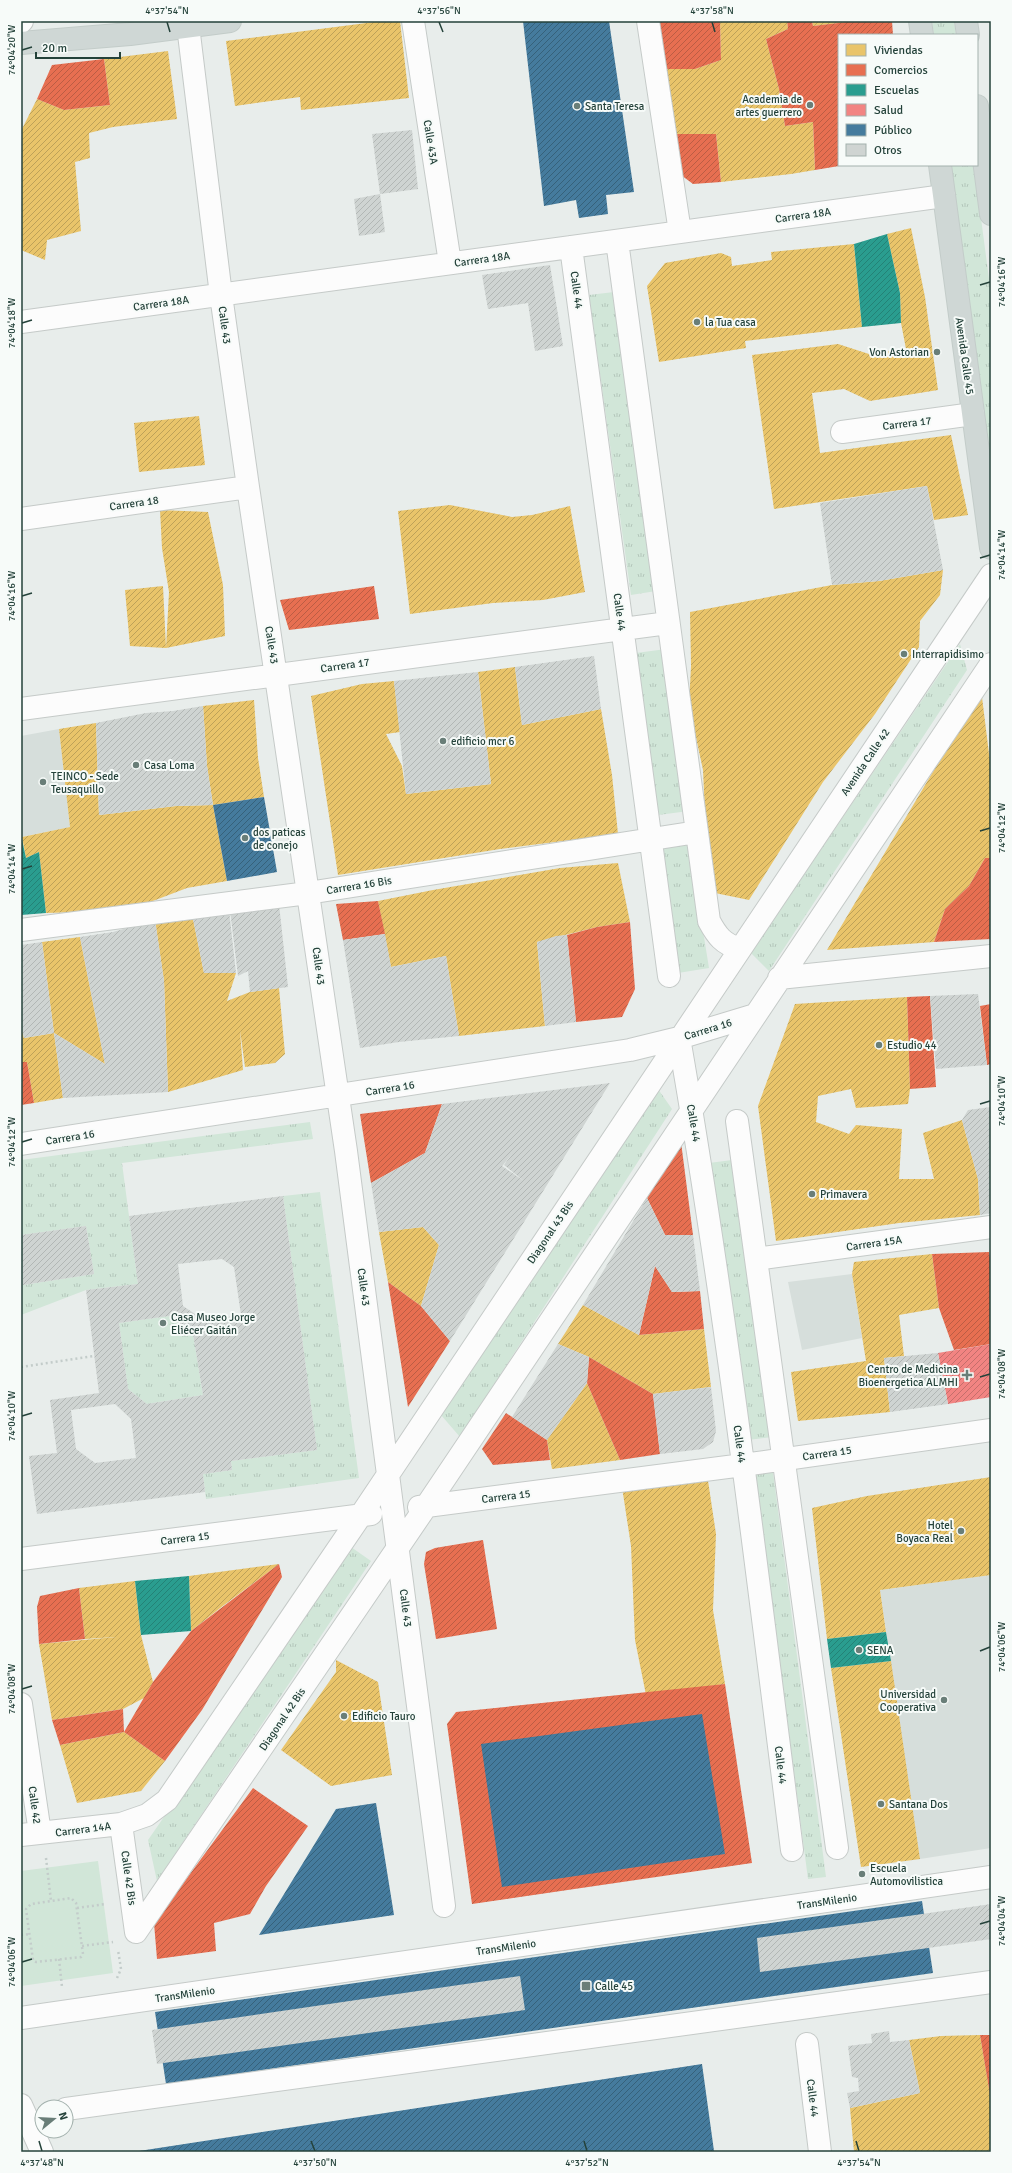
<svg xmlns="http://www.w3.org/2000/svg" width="1012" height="2173" viewBox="0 0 1012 2173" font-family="Signika,sans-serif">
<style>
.built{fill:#d6dedb}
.grass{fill:url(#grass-tufts)}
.park{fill:#d1e6d8}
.homes{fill:url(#homes-hatch)}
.shops{fill:url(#shops-hatch)}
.schools{fill:url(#schools-hatch)}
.health{fill:url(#health-hatch)}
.public{fill:url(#public-hatch)}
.building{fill:url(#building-hatch);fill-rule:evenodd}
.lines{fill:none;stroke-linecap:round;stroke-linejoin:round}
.minor-casing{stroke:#c5cac8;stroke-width:24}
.major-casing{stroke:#c3ccc9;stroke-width:24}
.path{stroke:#c3ccca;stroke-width:2.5;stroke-dasharray:2 3;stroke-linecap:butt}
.minor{stroke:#fcfcfc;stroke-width:22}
.major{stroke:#cfd7d5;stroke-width:22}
.ticks{fill:none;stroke:#24423a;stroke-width:1.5}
.poi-dot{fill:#697e78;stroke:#f7fbf9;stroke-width:1.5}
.labels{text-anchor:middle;stroke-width:4;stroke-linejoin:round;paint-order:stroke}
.poi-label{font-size:11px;fill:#24423a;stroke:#f7fbf9;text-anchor:start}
.street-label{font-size:11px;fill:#24423a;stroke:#f7fbf9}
.neatline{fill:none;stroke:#24423a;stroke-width:1.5}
.ticks-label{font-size:10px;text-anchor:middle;fill:#24423a}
</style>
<defs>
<pattern id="grass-tufts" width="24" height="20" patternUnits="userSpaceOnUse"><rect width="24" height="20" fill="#d1e6d8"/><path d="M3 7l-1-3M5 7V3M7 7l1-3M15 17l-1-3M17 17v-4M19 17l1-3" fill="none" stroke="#b3c6ba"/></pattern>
<pattern id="homes-hatch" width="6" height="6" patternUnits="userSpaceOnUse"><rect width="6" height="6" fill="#e9c46a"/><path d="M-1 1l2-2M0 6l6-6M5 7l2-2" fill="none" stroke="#bda158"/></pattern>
<pattern id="shops-hatch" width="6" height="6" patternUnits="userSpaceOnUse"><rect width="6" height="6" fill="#e76f51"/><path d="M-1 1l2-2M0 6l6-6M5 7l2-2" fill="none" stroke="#bb5d44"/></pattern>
<pattern id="schools-hatch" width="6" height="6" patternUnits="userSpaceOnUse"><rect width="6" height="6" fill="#2a9d8f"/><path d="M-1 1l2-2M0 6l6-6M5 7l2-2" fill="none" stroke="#248276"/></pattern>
<pattern id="health-hatch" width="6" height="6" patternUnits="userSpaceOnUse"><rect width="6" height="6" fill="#f28482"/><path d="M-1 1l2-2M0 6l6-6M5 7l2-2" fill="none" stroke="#c46e6b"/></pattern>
<pattern id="public-hatch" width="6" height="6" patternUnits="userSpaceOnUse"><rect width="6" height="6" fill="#457b9d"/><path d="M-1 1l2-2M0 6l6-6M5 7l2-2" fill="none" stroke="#36617a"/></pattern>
<pattern id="building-hatch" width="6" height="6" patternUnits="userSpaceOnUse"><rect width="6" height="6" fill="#cfd4d2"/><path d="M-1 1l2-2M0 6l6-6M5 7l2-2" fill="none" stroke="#b2b7b5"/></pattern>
</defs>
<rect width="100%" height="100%" fill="#e8edeb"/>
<path class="built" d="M59,729L70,827L21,837V736Z
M852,1274L862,1338L802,1350L788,1282Z
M991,1575V1848L920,1859L880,1590Z"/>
<path class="grass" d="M932,21H954L956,35H934Z
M951,165H974L991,294V460Z
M614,292L656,591L631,595L589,295Z
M960,644L967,670L769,971L751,953Z
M666,649L689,811L658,815L636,653Z
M689,844L709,968L678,973L659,849Z
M658,1089L672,1109L460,1437L441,1415Z
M310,1122L313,1139L122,1163L138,1284L86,1290L21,1315V1275L23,1285L94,1274L86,1226L21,1235V1160Z
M732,1160L772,1437L748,1440L709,1163Z
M320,1192L359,1478L206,1499L203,1474L232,1470L231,1461L317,1450L283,1196Z
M169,1316L193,1334L203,1395L147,1404L128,1389L119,1323Z
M773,1472L826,1877L808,1879L755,1474Z
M351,1547L371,1561L157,1881L148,1840Z"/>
<path class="park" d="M98,1861L113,1973L21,1986V1871Z"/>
<path class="homes" d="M382,21H400L409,98L301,110L300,97L235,106L226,41Z
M720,21H787L788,29L766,39L779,89L785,126L813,122L815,170L791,174L721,182L716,134H672L660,69H695L721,60Z
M812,21H849V22L813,26Z
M168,51L177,119L113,127L89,133L90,158L75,162L81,231L47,240L45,260L21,250V131L37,99L64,110L110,105L104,59Z
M911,228L925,297L938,390L870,401L844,389L812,393L820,453L951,435L968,515L934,520L927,486L774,509L752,355L838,344L869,354L906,349L901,323L900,293L887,234Z
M854,244L862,327L745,341L746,348L659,362L647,286L665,263L721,253L731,257L732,266L772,260L771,252Z
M199,416L205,465L139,472L134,423Z
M450,505L512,517L532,515L570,506L585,592L543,600L493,603L410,614L398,511Z
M160,510L208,512L223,585L225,636L166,648L169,592L162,548Z
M943,570L940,595L920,621L919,647L875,714L823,782L749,900L715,893L705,814L703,770L689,705L691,666L690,612L832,585L879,581Z
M163,586L166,648L130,646L125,590Z
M515,667L522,725L601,709L612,775L618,834L500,849L338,875L311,696L362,684L394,681L400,732L386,734L402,766L406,794L491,784L478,672Z
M982,697L991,770V858H985L969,886L945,909L934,942L827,950L934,770Z
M254,700L258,758L264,797L213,805L207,766L203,706Z
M96,723L99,815L176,806L213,805L227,881L187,888L145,904L79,912L46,913L39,852L26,858L22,837L70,827L59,729Z
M618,863L630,922L597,927L537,942L545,1026L459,1036L446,956L391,967L378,901L433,890L560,868Z
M192,914L204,973H236L227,1001L250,992L279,988L285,1054L275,1063L245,1067L240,1030L243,1070L168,1092L164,981L155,920Z
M80,937L105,1064L54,1033L42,942Z
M907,997L910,1089L908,1104L856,1108L851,1089L818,1096L816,1122L849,1134L856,1125L902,1129L899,1179H934L923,1133L962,1120L978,1179L980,1215L899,1223L776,1241L758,1106L795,1004Z
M21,1028L24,1038L54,1033L63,1098L34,1103L27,1062H21Z
M423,1227L439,1245L421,1306L388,1282L379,1232Z
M932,1254L939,1308L899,1315L904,1356L884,1358L890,1412L798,1421L791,1372L866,1361L852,1274L854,1262Z
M583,1305L639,1335L704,1329L711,1387L653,1394L589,1357L558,1344Z
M587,1383L620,1460L552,1469L547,1440Z
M707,1474L716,1534L713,1610L725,1684L646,1695L635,1640L631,1546L622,1487Z
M991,1477V1575L880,1590L886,1632L827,1639L812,1508L867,1496Z
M279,1564L224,1605L191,1631L189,1576Z
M135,1581L141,1635L153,1682L144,1698L123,1709L52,1720L39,1644L116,1637L85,1639L79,1588Z
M336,1660L378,1682L392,1775L331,1786L281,1750L336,1672Z
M891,1661L920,1859L861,1867L831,1668Z
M124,1732L165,1761L141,1791L77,1803L60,1745Z
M980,2035L991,2100V2152H854L850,2108L920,2093L909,2040L941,2036Z"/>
<path class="shops" d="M654,21H720L721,60L695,69H660Z
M787,21H812L813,26L855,21H892L893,35H839V166L815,170L813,122L785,126L779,89L766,39L788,29Z
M104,59L110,105L64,110L37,99L52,65Z
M672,134H716L721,182L693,184L681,175Z
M374,586L379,619L289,630L280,600Z
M985,858H991V939L934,942L945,909L969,886Z
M378,901L385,934L343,940L336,904Z
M630,922L635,989L622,1017L576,1022L567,935L597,927Z
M930,996L936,1087L910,1089L907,997Z
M991,1004V1064L987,1065L980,1006Z
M21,1062H27L34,1103L21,1105Z
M442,1104L425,1153L371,1183L360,1114Z
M681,1142L693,1235H665L647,1198Z
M989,1252L991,1263V1344L954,1350L939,1308L932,1254Z
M655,1266L672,1292L700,1291L704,1329L639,1335Z
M388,1282L421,1306L450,1341L408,1407Z
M589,1357L653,1394L660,1454L620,1460L587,1383Z
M506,1413L547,1440L550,1460L493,1465L482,1449Z
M483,1540L497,1629L436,1639L424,1564L426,1552L435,1548Z
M279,1564L282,1577L202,1710L165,1761L124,1732L60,1745L52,1720L123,1709L124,1732L153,1682L191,1631Z
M79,1588L85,1639L39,1644L37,1607L40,1596Z
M725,1684L752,1863L472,1904L447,1724L456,1712Z
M253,1788L308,1826L266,1886L250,1914L214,1923L216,1951L157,1959L154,1923Z
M980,2035H991V2095H990Z"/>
<path class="schools" d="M887,234L900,293L901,323L862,327L854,244Z
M21,835L26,858L39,852L46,913L21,915Z
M189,1576L191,1631L141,1635L135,1581Z
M886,1632L891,1661L831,1668L827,1639Z"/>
<path class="health" d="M991,1344V1397L948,1404L938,1353Z"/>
<path class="public" d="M523,21H609L634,192L606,195L608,214L579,218L576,200L544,206Z
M264,797L277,872L227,881L213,805Z
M702,1714L725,1854L502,1887L481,1744Z
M376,1803L394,1915L259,1935L336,1809Z
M922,1901L933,1973L166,2084L155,2012Z
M702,2064L714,2151L139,2152V2151Z"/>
<path class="building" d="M412,130L418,189L380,194L372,134Z
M380,194L385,232L359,236L354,199Z
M550,265L563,346L535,351L528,303L488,309L482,275Z
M927,486L943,570L879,581L832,585L820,503Z
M594,656L601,709L522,725L515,667Z
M478,672L491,784L406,794L394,681Z
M203,706L207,766L213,805L176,806L99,815L96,723L146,713L173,711Z
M279,904L288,987L250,992L248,971L238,976L230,910Z
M229,910L236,973H204L192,914Z
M155,920L164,981L168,1092L63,1098L54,1033L105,1064L80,937L113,932Z
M385,934L391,967L446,956L459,1036L399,1042L360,1048L343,940Z
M567,935L576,1022L545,1026L537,942L556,936Z
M42,942L54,1033L24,1038L21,1026V945Z
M978,994L987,1065L936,1069L930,996Z
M610,1083L542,1193L450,1341L421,1306L439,1245L423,1227L379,1232L371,1183L425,1153L442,1104ZM512,1154L504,1165L524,1181L502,1166Z
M991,1107V1213L980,1215L978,1179L962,1120L968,1110Z
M283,1196L317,1450L231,1461L232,1470L203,1474L205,1492L37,1514L29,1456L57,1453L50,1400L99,1393L86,1290L138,1284L129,1216ZM222,1259L234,1267L241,1315L204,1320L183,1306L178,1264ZM169,1316L193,1334L203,1395L147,1404L128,1389L119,1323ZM115,1404L131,1419L136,1458L95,1463L76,1449L71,1410Z
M647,1198L665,1235H693L700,1291L672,1292L655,1266L639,1335L583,1305Z
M86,1226L94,1274L23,1285L21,1235Z
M558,1344L589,1357L587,1383L547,1440L512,1417Z
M938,1353L948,1404L890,1412L884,1358Z
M711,1387L716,1431L713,1442L703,1449L660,1454L653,1394Z
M991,1904V1939L760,1972L757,1938Z
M520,1976L525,2010L157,2064L152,2030Z
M889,2031L890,2042L909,2040L920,2093L850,2108L847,2093L859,2091L858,2078L852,2077L848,2046L872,2043L871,2034Z"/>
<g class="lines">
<g class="minor-casing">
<path id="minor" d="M413,21L450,263
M648,21L680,232
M21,22L22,21
M188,26L221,295L248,487L346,1151L444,1906
M617,241L709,921C717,936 723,944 740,949
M571,247L669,976
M21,322L944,196
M842,432L973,414
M21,519L248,487
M21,709L668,623
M21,930L308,893L697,832
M779,978L991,956
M679,1038C726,1308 758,1579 792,1850
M737,1121L837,1848
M21,1144L630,1050L679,1038L755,1015
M756,1259L991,1227
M419,1507L743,1465L991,1430
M21,1559L371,1514
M21,1704L40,1833
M121,1824L136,1932
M21,1835L121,1824L147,1815L167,1800L361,1515L991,575
M136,1932L427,1505L991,664
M21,2018L991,1877
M807,2044L820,2152
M21,2105L42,2152
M66,2109L991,1982"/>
</g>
<g class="major-casing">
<path id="major" d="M920,21L922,35
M966,21L968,35
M21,43L130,34L230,21
M977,106L991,214
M940,165L991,548"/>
</g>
<path class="path" d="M21,1367L94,1356
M46,1858L51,1901L71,1898L76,1903L83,1954L81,1957L36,1962L33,1960L26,1909L31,1904L51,1901
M77,1908L106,1904
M21,1935L30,1934
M82,1946L113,1942
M59,1959L62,1987
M117,1978L121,1969L118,1950"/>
<use href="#minor" class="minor"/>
<use href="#major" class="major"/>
</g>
<path class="ticks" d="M167,22L170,32M439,22L443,32M712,22L715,32M22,50L32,47M980,285L990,282M22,323L32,320M980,558L990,555M22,596L32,593M980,831L990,828M22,869L32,866M980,1104L990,1101M22,1142L32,1139M980,1377L990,1374M22,1416L32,1413M980,1651L990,1647M22,1689L32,1686M980,1924L990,1921M22,1962L32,1959M39,2141L42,2151M311,2141L315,2151M584,2141L587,2151M856,2141L859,2151"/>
<g class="poi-dot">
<circle cx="810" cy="105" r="4"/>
<circle cx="577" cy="106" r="4"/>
<circle cx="697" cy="322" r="4"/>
<circle cx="937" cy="352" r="4"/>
<circle cx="904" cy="654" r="4"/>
<circle cx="443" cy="741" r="4"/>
<circle cx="136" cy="765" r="4"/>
<circle cx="43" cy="782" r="4"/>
<circle cx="245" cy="838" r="4"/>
<circle cx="879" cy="1045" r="4"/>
<circle cx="812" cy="1194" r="4"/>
<circle cx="163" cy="1323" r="4"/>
<path d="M965 1369h4v4h4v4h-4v4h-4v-4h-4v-4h4z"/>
<circle cx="961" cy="1531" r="4"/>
<circle cx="859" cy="1650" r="4"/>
<circle cx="944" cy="1700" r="4"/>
<circle cx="344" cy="1716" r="4"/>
<circle cx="881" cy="1804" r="4"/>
<circle cx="862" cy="1874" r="4"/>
<rect x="581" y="1981" width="10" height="10" rx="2"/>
</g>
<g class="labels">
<g class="poi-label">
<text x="802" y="103" text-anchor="end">Academia de<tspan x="802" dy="13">artes guerrero</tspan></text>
<text x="585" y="110">Santa Teresa</text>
<text x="705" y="326">la Tua casa</text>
<text x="929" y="356" text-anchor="end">Von Astorian</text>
<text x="912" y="658">Interrapidisimo</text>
<text x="451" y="745">edificio mcr 6</text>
<text x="144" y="769">Casa Loma</text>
<text x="51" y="780">TEINCO - Sede<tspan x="51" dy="13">Teusaquillo</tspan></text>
<text x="253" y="836">dos paticas<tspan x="253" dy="13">de conejo</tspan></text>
<text x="887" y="1049">Estudio 44</text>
<text x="820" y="1198">Primavera</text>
<text x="171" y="1321">Casa Museo Jorge<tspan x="171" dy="13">Eliécer Gaitán</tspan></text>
<text x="958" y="1373" text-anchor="end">Centro de Medicina<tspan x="958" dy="13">Bioenergetica ALMHI</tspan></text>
<text x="953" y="1529" text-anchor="end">Hotel<tspan x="953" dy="13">Boyaca Real</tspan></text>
<text x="867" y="1654">SENA</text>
<text x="936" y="1698" text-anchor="end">Universidad<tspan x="936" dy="13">Cooperativa</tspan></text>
<text x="352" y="1720">Edificio Tauro</text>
<text x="889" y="1808">Santana Dos</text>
<text x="870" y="1872">Escuela<tspan x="870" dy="13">Automovilistica</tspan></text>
<text x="595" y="1990">Calle 45</text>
</g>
<g class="street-label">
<text transform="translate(431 142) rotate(81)" y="4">Calle 43A</text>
<text transform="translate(803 215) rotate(-8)" y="4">Carrera 18A</text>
<text transform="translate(482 259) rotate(-8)" y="4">Carrera 18A</text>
<text transform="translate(577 290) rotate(82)" y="4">Calle 44</text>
<text transform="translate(161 303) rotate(-8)" y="4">Carrera 18A</text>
<text transform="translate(225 325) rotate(82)" y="4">Calle 43</text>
<text transform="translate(965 356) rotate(82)" y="4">Avenida Calle 45</text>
<text transform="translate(907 423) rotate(-7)" y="4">Carrera 17</text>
<text transform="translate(134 503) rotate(-8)" y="4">Carrera 18</text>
<text transform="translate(620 612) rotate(82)" y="4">Calle 44</text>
<text transform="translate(272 645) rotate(81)" y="4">Calle 43</text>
<text transform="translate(345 665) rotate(-8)" y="4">Carrera 17</text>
<text transform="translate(865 762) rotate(-56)" y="4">Avenida Calle 42</text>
<text transform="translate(359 885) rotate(-9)" y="4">Carrera 16 Bis</text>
<text transform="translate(319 966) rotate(82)" y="4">Calle 43</text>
<text transform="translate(708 1029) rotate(-17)" y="4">Carrera 16</text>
<text transform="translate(390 1088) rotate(-9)" y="4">Carrera 16</text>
<text transform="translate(694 1123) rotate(80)" y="4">Calle 44</text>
<text transform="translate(70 1137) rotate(-9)" y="4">Carrera 16</text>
<text transform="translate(550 1232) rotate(-56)" y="4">Diagonal 43 Bis</text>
<text transform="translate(874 1243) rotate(-8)" y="4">Carrera 15A</text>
<text transform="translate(364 1287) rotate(82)" y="4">Calle 43</text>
<text transform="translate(740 1444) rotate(82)" y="4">Calle 44</text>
<text transform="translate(827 1453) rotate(-8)" y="4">Carrera 15</text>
<text transform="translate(506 1496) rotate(-7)" y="4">Carrera 15</text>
<text transform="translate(185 1538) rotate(-7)" y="4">Carrera 15</text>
<text transform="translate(406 1608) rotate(83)" y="4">Calle 43</text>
<text transform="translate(282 1719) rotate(-56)" y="4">Diagonal 42 Bis</text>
<text transform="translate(781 1765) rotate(83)" y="4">Calle 44</text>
<text transform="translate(35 1805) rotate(82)" y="4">Calle 42</text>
<text transform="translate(83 1829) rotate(-7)" y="4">Carrera 14A</text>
<text transform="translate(129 1878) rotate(82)" y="4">Calle 42 Bis</text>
<text transform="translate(827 1901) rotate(-8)" y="4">TransMilenio</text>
<text transform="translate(506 1947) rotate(-8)" y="4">TransMilenio</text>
<text transform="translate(185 1994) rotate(-8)" y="4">TransMilenio</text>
<text transform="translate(813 2098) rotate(83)" y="4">Calle 44</text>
</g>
</g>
<rect width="1012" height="2173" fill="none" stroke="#f7fbf9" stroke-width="44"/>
<rect x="838" y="34" width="140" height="132" fill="#f7fbf9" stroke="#a3b1ad"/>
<rect x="846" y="44" width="20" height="12" fill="#e9c46a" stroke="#a3b1ad"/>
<text x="874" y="54" font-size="12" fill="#24423a">Viviendas</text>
<rect x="846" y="64" width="20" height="12" fill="#e76f51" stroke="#a3b1ad"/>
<text x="874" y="74" font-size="12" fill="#24423a">Comercios</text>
<rect x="846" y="84" width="20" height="12" fill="#2a9d8f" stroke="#a3b1ad"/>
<text x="874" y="94" font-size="12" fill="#24423a">Escuelas</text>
<rect x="846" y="104" width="20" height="12" fill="#f28482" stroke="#a3b1ad"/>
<text x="874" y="114" font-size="12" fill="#24423a">Salud</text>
<rect x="846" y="124" width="20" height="12" fill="#457b9d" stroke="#a3b1ad"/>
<text x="874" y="134" font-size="12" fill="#24423a">Público</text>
<rect x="846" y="144" width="20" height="12" fill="#cfd4d2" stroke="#a3b1ad"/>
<text x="874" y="154" font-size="12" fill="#24423a">Otros</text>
<g transform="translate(54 2119) rotate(72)"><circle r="19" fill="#f7fbf9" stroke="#a3b1ad"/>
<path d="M0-3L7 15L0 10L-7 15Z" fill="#697e78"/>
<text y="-6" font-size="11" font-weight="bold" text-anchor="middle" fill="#24423a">N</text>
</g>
<path d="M36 52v6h84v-6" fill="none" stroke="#24423a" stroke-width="2"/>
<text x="42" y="52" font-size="12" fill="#24423a" stroke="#f7fbf9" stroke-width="3" paint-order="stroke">20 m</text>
<rect x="22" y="22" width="968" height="2129" class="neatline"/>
<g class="ticks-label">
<text x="167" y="14">4°37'54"N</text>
<text x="439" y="14">4°37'56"N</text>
<text x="712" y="14">4°37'58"N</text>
<text transform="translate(11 50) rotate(-90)" y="4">74°04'20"W</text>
<text transform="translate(1001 282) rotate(-90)" y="4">74°04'16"W</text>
<text transform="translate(11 323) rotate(-90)" y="4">74°04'18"W</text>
<text transform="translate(1001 555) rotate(-90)" y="4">74°04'14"W</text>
<text transform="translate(11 596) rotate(-90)" y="4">74°04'16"W</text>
<text transform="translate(1001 828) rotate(-90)" y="4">74°04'12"W</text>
<text transform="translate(11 869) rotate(-90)" y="4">74°04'14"W</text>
<text transform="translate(1001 1101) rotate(-90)" y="4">74°04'10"W</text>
<text transform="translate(11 1142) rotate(-90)" y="4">74°04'12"W</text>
<text transform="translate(1001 1374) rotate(-90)" y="4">74°04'08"W</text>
<text transform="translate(11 1416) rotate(-90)" y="4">74°04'10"W</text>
<text transform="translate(1001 1647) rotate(-90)" y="4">74°04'06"W</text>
<text transform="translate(11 1689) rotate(-90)" y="4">74°04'08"W</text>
<text transform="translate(1001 1921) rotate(-90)" y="4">74°04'04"W</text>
<text transform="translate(11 1962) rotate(-90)" y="4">74°04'06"W</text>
<text x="42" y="2166">4°37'48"N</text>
<text x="315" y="2166">4°37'50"N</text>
<text x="587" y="2166">4°37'52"N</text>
<text x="859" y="2166">4°37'54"N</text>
</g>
</svg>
